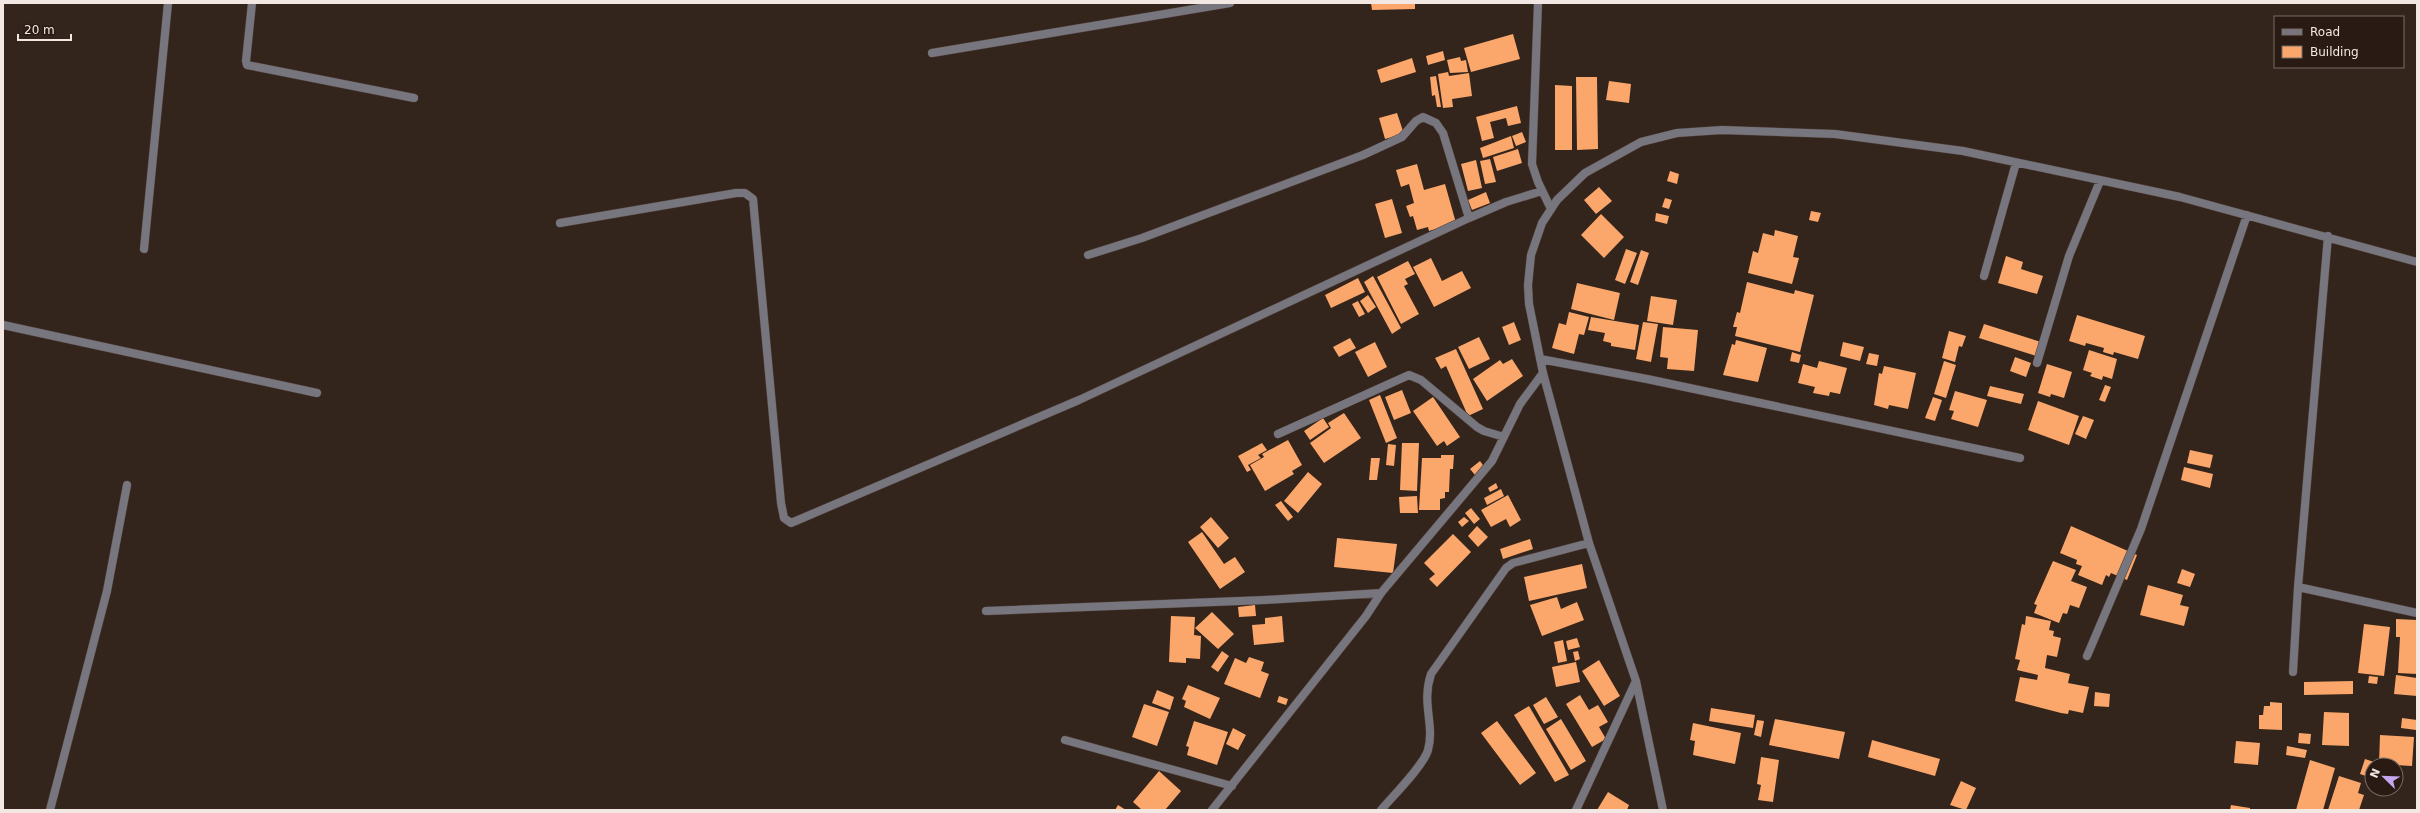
<svg xmlns="http://www.w3.org/2000/svg" width="2420" height="813" viewBox="0 0 2420 813" font-family="'DejaVu Sans',sans-serif">
<style>
.building{fill:#fba76b}
.lines{fill:none;stroke-linecap:round;stroke-linejoin:round}
.street-casing{stroke:#4e3f38;stroke-width:9}
.street{stroke:#77757d;stroke-width:8}
</style>
<rect width="100%" height="100%" fill="#33241c"/>
<path class="building" d="M1371,3H1415V9L1372,10Z
M1513,34L1520,59L1471,72L1464,48Z
M1443,51L1445,60L1428,65L1426,56Z
M1460,57L1461,61L1466,60L1468,72L1450,73L1447,60Z
M1412,58L1416,72L1381,83L1377,70Z
M1448,72L1449,76L1469,73L1472,96L1452,99L1453,107L1443,108L1438,74Z
M1436,76L1441,107H1437L1435,95L1432,96L1431,86L1430,77Z
M1576,77H1597L1598,149L1577,150Z
M1609,81L1631,84L1629,103L1606,100Z
M1555,85L1572,86V150H1555Z
M1517,106L1521,123L1508,126L1506,118L1490,122L1494,138L1482,141L1476,117Z
M1397,113L1404,134L1385,139L1379,118Z
M1522,132L1526,142L1516,146L1512,136Z
M1511,136L1514,148L1483,158L1480,148Z
M1518,149L1522,163L1497,171L1493,157Z
M1490,159L1496,182L1485,184L1480,161Z
M1476,160L1482,188L1468,191L1461,164Z
M1417,164L1424,190L1445,184L1456,223L1429,231L1428,227L1417,230L1413,216L1410,217L1406,206L1414,203L1409,184L1401,187L1396,170Z
M1670,171L1679,174L1677,184L1667,181Z
M1599,187L1612,201L1596,214L1584,200Z
M1486,192L1490,203L1472,210L1468,200Z
M1665,198L1672,200L1669,209L1662,207Z
M1392,199L1402,233L1385,238L1375,204Z
M1811,211L1821,213L1818,222L1809,220Z
M1656,213L1669,216L1667,224L1655,221Z
M1601,214L1624,237L1604,258L1581,235Z
M1775,230L1798,236L1793,257L1799,258L1792,284L1748,273L1753,251L1758,253L1763,233L1774,236Z
M1626,249L1637,253L1625,284L1615,280Z
M1641,250L1649,253L1638,285L1630,282Z
M2006,256L2023,262L2021,269L2043,276L2037,294L1998,283Z
M1431,258L1442,281L1462,271L1471,288L1434,307L1413,267Z
M1408,261L1415,274L1405,279L1408,284L1404,286L1419,314L1401,324L1377,277Z
M1373,276L1401,328L1392,334L1364,282Z
M1358,278L1365,292L1331,308L1325,295Z
M1747,282L1794,294L1795,290L1814,295L1800,352L1735,336L1737,327H1733L1737,312L1740,313Z
M1577,283L1620,293L1614,320L1571,309Z
M1368,295L1376,307L1368,313L1360,301Z
M1651,296L1677,300L1673,325L1647,321Z
M1358,301L1365,314L1359,317L1352,304Z
M1569,312L1589,317L1584,335L1579,334L1574,354L1552,348L1559,323L1566,325Z
M2077,315L2145,336L2138,359L2114,352L2113,355L2103,352L2104,348L2086,343L2085,346L2069,341Z
M1591,317L1639,325L1635,350L1611,346V343L1603,341L1605,333L1588,330Z
M1514,322L1521,340L1509,345L1502,327Z
M1643,322L1658,324L1651,362L1636,359Z
M1984,324L2041,342L2036,356L1979,338Z
M1663,327L1698,330L1694,371L1667,369L1668,358L1660,357Z
M1949,331L1966,336L1962,347L1959,346L1955,362L1942,358Z
M1479,337L1490,359L1469,369L1458,347Z
M1350,338L1356,348L1339,357L1333,347Z
M1736,340L1767,348L1758,382L1723,375L1732,344L1735,345Z
M1375,342L1387,367L1368,377L1355,352Z
M1843,342L1864,347L1860,361L1840,356Z
M1456,349L1483,409L1468,416L1446,366L1441,369L1435,358Z
M2089,350L2117,359L2112,379L2103,376L2102,380L2090,376L2092,373L2083,370Z
M1792,352L1801,355L1799,363L1790,361Z
M1869,353L1879,355L1877,366L1866,364Z
M2015,357L2031,363L2026,377L2010,371Z
M1512,359L1523,376L1487,401L1473,379L1500,360L1503,364Z
M1819,361L1847,368L1840,394L1830,392L1829,396L1813,393L1815,387L1798,383L1803,364L1817,368Z
M1944,361L1956,365L1946,398L1934,394Z
M2047,364L2072,372L2064,398L2051,394L2050,397L2038,393Z
M1884,366L1916,373L1908,409L1889,405L1888,409L1874,405L1879,373L1882,374Z
M2105,385L2111,387L2105,402L2099,400Z
M1990,386L2024,394L2021,404L1987,396Z
M1402,390L1411,413L1394,420L1385,397Z
M1955,391L1987,400L1978,427L1951,419L1954,411L1949,410Z
M1380,395L1397,438L1386,443L1369,400Z
M1433,397L1460,437L1447,446L1444,441L1437,446L1413,411Z
M1933,397L1942,400L1935,421L1925,418Z
M2038,401L2079,416L2069,445L2028,430Z
M1344,413L1361,438L1324,463L1310,443L1331,428L1328,423Z
M2083,416L2094,420L2086,439L2075,434Z
M1323,418L1329,427L1310,440L1304,431Z
M1288,440L1302,465L1292,471L1294,474L1265,491L1250,465L1264,457L1262,454Z
M1262,443L1267,450L1258,455L1261,458L1248,465L1251,470L1247,472L1238,456Z
M1402,443H1419L1417,491L1400,490Z
M1388,444L1396,445L1394,466L1386,465Z
M2190,450L2213,455L2210,468L2187,463Z
M1441,455H1454L1453,469H1450L1449,492H1445V498L1440,499V510H1419L1422,458H1441Z
M1371,458H1380L1377,480H1369Z
M1480,461L1485,468L1475,475L1470,469Z
M2184,467L2213,474L2210,488L2181,480Z
M1308,472L1322,484L1298,513L1284,501Z
M1496,483L1498,488L1490,492L1488,488Z
M1501,489L1504,496L1487,505L1484,498Z
M1508,495L1521,520L1510,527L1506,519L1491,527L1481,510Z
M1417,496L1418,513H1400L1399,497Z
M1281,501L1293,517L1288,521L1275,505Z
M1471,508L1480,519L1474,524L1465,513Z
M1211,517L1229,538L1218,548L1200,527Z
M1464,517L1469,521L1462,527L1458,522Z
M1477,526L1488,537L1478,547L1468,536Z
M2071,526L2137,555L2127,580L2111,573L2109,577L2106,575L2102,585L2078,575L2082,566L2076,564L2077,560L2060,553Z
M1202,532L1224,564L1235,557L1245,572L1220,589L1188,542Z
M1453,534L1471,552L1437,587L1429,579L1435,574L1424,563Z
M1337,538L1397,544L1393,573L1334,567Z
M1530,539L1533,549L1503,559L1500,549Z
M2053,561L2076,570L2071,581L2087,587L2079,608L2070,605L2067,614L2063,613L2059,623L2034,613L2037,605L2034,604Z
M1582,564L1587,588L1529,601L1524,577Z
M2182,569L2195,574L2190,587L2177,583Z
M2148,585L2183,595L2180,605L2189,607L2184,626L2140,615Z
M1557,597L1561,609L1577,602L1584,620L1542,636L1530,605Z
M1255,605L1256,616L1239,617L1238,607Z
M1212,612L1234,634L1218,649L1195,628Z
M1171,616L1195,617L1194,635L1201,636L1200,659L1186,658V663L1169,662Z
M1282,616L1284,642L1254,645L1252,625L1265,624V618Z
M2026,616L2051,621L2049,630L2054,631L2053,636L2061,638L2057,657L2047,655L2045,668L2070,674L2068,683L2089,687L2083,713L2069,710L2068,714L2061,713L2015,701L2020,677L2037,680L2038,675L2017,670L2020,660L2015,659L2022,624L2025,625Z
M2396,619L2417,620V674L2398,673L2400,637H2396Z
M2364,624L2390,627L2384,676L2358,673Z
M1577,638L1580,647L1568,650L1566,641Z
M1563,640L1567,661L1558,663L1554,642Z
M1222,651L1229,656L1218,672L1211,667Z
M1578,651L1580,659L1575,661L1573,652Z
M1249,657L1264,662L1261,671L1269,674L1260,698L1224,684L1235,658L1246,663Z
M1599,660L1620,696L1604,706L1582,671Z
M1576,662L1580,682L1556,687L1552,667Z
M2396,675L2417,678V696L2394,694Z
M2369,676L2378,677L2377,684L2368,683Z
M2353,681V694L2304,695V682Z
M1188,685L1220,698L1210,719L1184,707L1186,701L1182,699Z
M1157,690L1174,697L1170,710L1152,703Z
M2095,692L2110,694L2109,707L2094,706Z
M1580,695L1589,710L1598,705L1608,722L1599,727L1606,739L1592,747L1566,704Z
M1279,696L1288,699L1286,705L1277,702Z
M1546,697L1558,717L1544,724L1533,705Z
M2270,702L2282,703V730L2259,729V715H2263L2264,706H2270Z
M1144,704L1169,712L1157,746L1132,737Z
M1529,706L1569,775L1555,782L1514,715Z
M1711,708L1755,715L1753,728L1709,721Z
M2324,712L2349,713V746L2322,745Z
M2402,718L2417,720L2416,730L2401,728Z
M1561,719L1586,761L1571,770L1546,729Z
M1775,719L1845,732L1839,759L1769,745Z
M1757,720L1764,721L1761,737L1754,735Z
M1194,721L1228,732L1217,765L1187,755L1189,747L1186,746Z
M1497,721L1536,773L1520,785L1481,733Z
M1693,723L1741,733L1735,764L1693,755L1695,741L1690,740Z
M1233,728L1246,735L1238,750L1226,744Z
M2299,733L2311,734L2310,744L2298,743Z
M2380,735L2414,737L2412,766L2379,764Z
M1872,740L1940,759L1935,776L1868,757Z
M2236,741L2260,743L2258,765L2234,763Z
M2287,746L2307,750L2305,758L2286,755Z
M1761,757L1779,760L1773,802L1758,800L1761,785L1757,784Z
M2365,759L2374,762L2369,777L2360,774Z
M2310,760L2335,768L2323,810H2296Z
M1159,771L1181,791L1165,810H1142L1133,802Z
M2339,776L2361,783L2358,793L2364,795L2359,810H2328Z
M1961,781L1976,788L1966,810L1950,805Z
M1608,792L1629,805L1627,810H1597Z
M1118,805L1126,810H1115Z
M2231,805L2250,808V810H2230Z"/>
<g class="lines">
<g class="street-casing">
<path id="street" d="M252,3L246,61L247,65L414,98
M1538,3L1532,164L1538,182L1551,209
M932,53L1230,3
M560,223L736,193H745L753,199L781,503L784,518L791,523L1079,400L1469,218L1506,202L1542,191
M2328,236L2298,587L2417,613
M144,249L168,3
M1088,255L1142,238L1363,155L1402,137L1416,121L1423,117L1436,123L1443,133L1469,218
M1984,276L2016,163
M3,325L317,393
M1540,359L1647,379L2020,458
M2037,363L2069,256L2100,181
M1278,434L1409,375L1421,380L1477,427L1484,431L1504,437
M986,611L1265,600L1381,593
M2087,656L2141,529L2247,215
M2293,672L2298,587
M1065,740L1232,786
M50,810L107,591L127,485
M1212,810L1366,616L1381,593L1492,461L1520,404L1543,373
M1381,810C1393,796 1424,765 1428,750C1435,724 1421,704 1431,674L1506,568L1513,563L1589,543
M1576,810L1636,681
M1663,810L1636,681L1589,543L1543,373L1529,304L1528,285L1531,255L1542,223L1557,200L1585,173L1641,142L1677,133L1722,130L1835,134L1963,151L2180,197L2417,262"/>
</g>
<use href="#street" class="street"/>
</g>
<rect width="2420" height="813" fill="none" stroke="#f2e7e2" stroke-width="8"/>
<rect x="2274" y="16" width="130" height="52" fill="#291b13" stroke="#796d66"/>
<rect x="2282" y="29" width="20" height="6" fill="#77757d" stroke="#796d66"/>
<text x="2310" y="36" font-size="12" fill="#f2e7e2">Road</text>
<rect x="2282" y="46" width="20" height="12" fill="#fba76b" stroke="#796d66"/>
<text x="2310" y="56" font-size="12" fill="#f2e7e2">Building</text>
<g transform="translate(2384 777) rotate(293)"><circle r="19" fill="#291b13" stroke="#796d66"/>
<path d="M0-3L7 15L0 10L-7 15Z" fill="#c5a6f0"/>
<text y="-6" font-size="11" font-weight="bold" text-anchor="middle" fill="#f2e7e2">N</text>
</g>
<path d="M18 34v6h53v-6" fill="none" stroke="#f2e7e2" stroke-width="2"/>
<text x="24" y="34" font-size="12" fill="#f2e7e2" stroke="#291b13" stroke-width="3" paint-order="stroke">20 m</text>
</svg>
